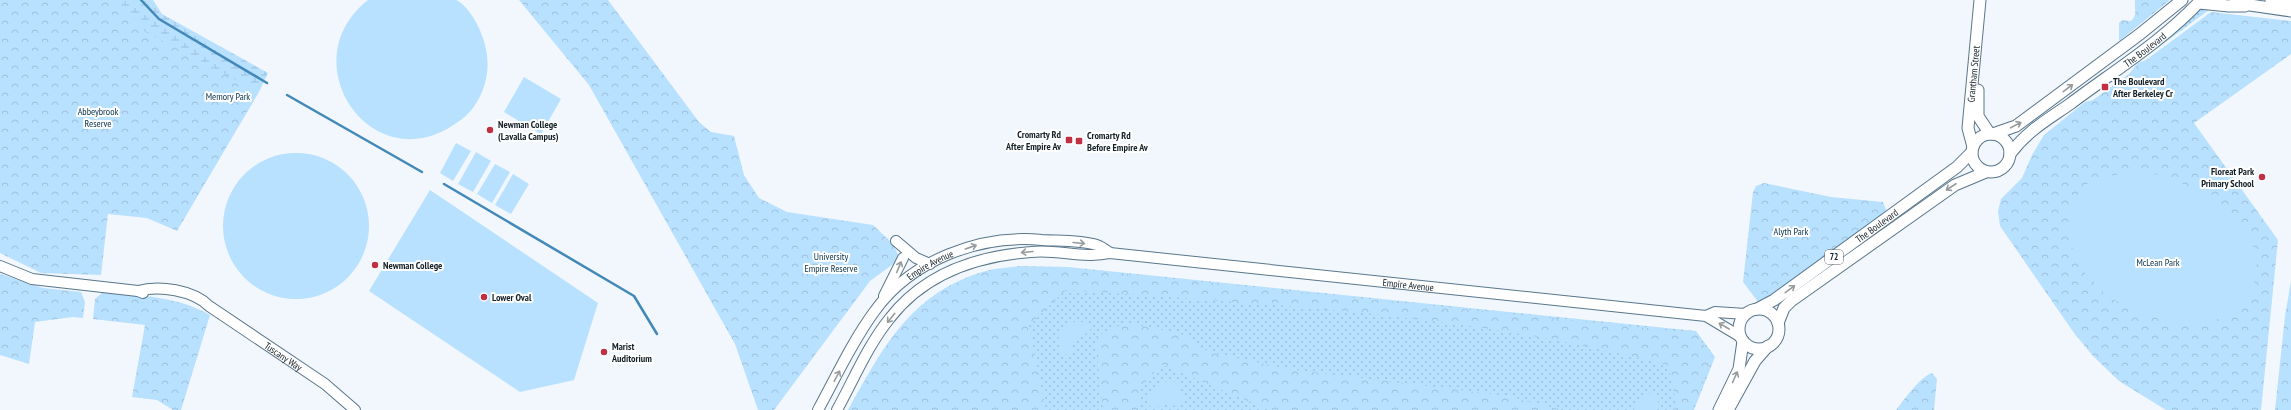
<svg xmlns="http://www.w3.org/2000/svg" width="2291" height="410" viewBox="0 0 2291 410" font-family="'PT Sans Narrow',sans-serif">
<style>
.grass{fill:url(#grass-dots)}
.forest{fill:url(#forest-crowns)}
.wetland{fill:url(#wetland-marsh)}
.pitch{fill:#b8e0ff}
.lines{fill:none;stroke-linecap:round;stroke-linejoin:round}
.stream{stroke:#4288b8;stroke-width:2.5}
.secondary-casing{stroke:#59768b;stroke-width:12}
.primary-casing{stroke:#59768b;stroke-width:13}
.secondary{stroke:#fff;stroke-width:10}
.primary{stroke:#fff;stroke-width:11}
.oneway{stroke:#959b9e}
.poi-dot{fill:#c02f42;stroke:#fff;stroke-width:1.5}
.labels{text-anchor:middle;stroke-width:4;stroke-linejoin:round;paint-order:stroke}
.shield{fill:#fff;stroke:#5a6368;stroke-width:1}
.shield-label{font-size:9px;font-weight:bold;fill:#142028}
.street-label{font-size:10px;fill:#142028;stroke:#fff}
.poi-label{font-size:10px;font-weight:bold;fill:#142028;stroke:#fff;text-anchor:start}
.park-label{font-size:10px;fill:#07324b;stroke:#fff}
</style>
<defs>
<pattern id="grass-dots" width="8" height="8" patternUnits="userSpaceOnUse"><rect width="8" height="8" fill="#b8e0ff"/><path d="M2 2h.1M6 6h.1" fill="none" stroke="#9dc0db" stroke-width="1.8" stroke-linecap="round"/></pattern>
<pattern id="forest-crowns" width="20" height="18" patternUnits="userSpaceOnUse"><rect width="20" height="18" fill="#b8e0ff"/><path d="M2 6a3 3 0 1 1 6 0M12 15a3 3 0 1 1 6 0" fill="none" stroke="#9dc0db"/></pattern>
<pattern id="wetland-marsh" width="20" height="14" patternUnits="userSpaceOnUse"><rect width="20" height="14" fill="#b8e0ff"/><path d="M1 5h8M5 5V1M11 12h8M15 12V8" fill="none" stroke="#9dc0db"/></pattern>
</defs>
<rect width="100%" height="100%" fill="#f1f7fc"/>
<path class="grass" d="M2211,7L2209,10L2148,55L2147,53L2200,8Z
M1019,266L1068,267L1696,331L1715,357L1694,410H848C883,348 911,292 986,271C996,268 1008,268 1019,266Z"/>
<path class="forest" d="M0,0H131L259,92L177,231L147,218L108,214L101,275L41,273L0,253Z
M519,0H608L699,122L711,132L734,136L744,175L759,198L787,212L873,225L893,244L900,259L870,281L774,410H758L735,344L589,85Z
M2135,0H2170L2119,41V23L2122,20L2131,21C2138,15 2134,8 2135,0Z
M2211,12L2291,21V54L2194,123L2278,240L2261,410H2166L2119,381L2093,356L2074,333L2000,226L1998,211L2001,199L2022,178L2032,155L2044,135L2085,102L2093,100L2129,74L2138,63L2146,60Z
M1764,183L1831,197L1883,202L1886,210L1885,214L1772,296L1759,303L1743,282L1753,192L1756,186Z
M1019,267L1068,268L1695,333L1713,357L1692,410H1674L1676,403L1668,365C1471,314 1268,304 1066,290L1029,326L1046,410H849C883,347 911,293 986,272C996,269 1008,268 1019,267Z
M0,274L43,288L81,292L85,302L83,318L73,317L35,322L29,364L0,355Z
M2291,281V410H2275L2285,316Z
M102,293C138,294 179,297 210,315L181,410H173L157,400L132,397L145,325L93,319L95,299Z
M1125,323L1180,333L1209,352L1288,369L1508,396L1562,410H1269L1161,364L1139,390L1140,410H1103L1095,337Z
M1932,373L1937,379L1934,410H1896C1904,400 1920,377 1932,373Z"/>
<path class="wetland" d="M120,0H153L162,14L268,73L259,92L142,30Z"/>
<path class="pitch" d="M368,0C390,0 412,0 435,0C441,0 450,0 456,0C462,2 469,11 473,17C490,45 494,76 475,105C468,116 456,124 445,130C365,172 293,59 368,0Z
M524,77L561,99L541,134L504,112Z
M456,143L471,151L453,181L440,173Z
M476,152L491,161L473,192L458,184Z
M223 226a73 73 0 1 1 146 0a73 73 0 1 1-146 0Z
M495,164L510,172L492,203L477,194Z
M2140,171L2163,176L2190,187L2223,207L2246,228L2255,251L2258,274L2244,304L2229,315L2204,324L2171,322L2140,313L2107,296L2085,273L2069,241L2068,218L2081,188L2096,178Z
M513,174L529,184L511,214L495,205Z
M430,190L598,303L574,380L520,392L369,291Z
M1076,321L1087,323L1090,326V331L1073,341V353L1064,355L1060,352L1058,341L1060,329Z
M1168,380L1177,382L1183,395V404L1179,406L1163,404L1153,409L1147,403V396Z
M1655,391L1659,397L1657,410H1634L1639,399Z"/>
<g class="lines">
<path class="stream" d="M141,0L159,19L267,83
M287,95L422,172
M444,184L634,296L657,334"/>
<g class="secondary-casing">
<g id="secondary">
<path d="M896,241L916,258L930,264"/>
<path d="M0,266L32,279L138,291L143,293"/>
<path id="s1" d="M138,291C159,285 193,290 209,306L325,384L355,410"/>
<path d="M884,296L903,258"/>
<path d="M1706,316L1715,312L1746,314"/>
<path id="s2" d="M818,410C836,377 852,342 874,312C911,260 980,234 1042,240C1060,241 1080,240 1097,245C1101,246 1106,250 1110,253"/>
<path id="s3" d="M837,410C854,379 868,345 890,318C925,273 977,256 1031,252C1058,249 1084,259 1110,253L1706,316L1741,337"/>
</g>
</g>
<g class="primary-casing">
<g id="primary">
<path d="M2235,0L2250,5L2291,11"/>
<path d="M2271,1L2291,4"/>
<path d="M2199,3L2229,6H2245"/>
<path d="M1978,90V116L1990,134"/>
<circle cx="1991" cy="153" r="19"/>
<path d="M1993,134L2016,126L2140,34L2182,0"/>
<path id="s4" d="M1973,147L1968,128L1980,0"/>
<path id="s5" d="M2010,154C2027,131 2047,120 2070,104C2114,71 2164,40 2201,0"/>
<path id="s6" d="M1757,309L1774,300L1957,167L1972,152"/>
<circle cx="1759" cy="329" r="20"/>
<path d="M1778,323L1784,308L1791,301L1955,185L1986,172"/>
<path d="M1719,410L1739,369L1743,341"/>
<path d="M1728,410L1755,361L1768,346"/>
</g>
</g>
<use href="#secondary" class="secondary"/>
<use href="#primary" class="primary"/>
</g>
<defs><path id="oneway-shaft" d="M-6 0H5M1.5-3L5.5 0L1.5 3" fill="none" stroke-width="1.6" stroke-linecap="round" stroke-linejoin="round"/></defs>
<g class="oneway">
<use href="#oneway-shaft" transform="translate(2068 88) rotate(-37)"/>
<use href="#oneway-shaft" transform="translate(2016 125) rotate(-28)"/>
<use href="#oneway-shaft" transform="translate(1951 187) rotate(147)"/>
<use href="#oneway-shaft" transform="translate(1079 243) rotate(5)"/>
<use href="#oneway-shaft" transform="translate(971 247) rotate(-19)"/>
<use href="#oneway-shaft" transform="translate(1027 252) rotate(175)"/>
<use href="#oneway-shaft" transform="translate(899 267) rotate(-67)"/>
<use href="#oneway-shaft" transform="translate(1790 289) rotate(-36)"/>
<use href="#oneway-shaft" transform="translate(891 318) rotate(129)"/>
<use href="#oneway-shaft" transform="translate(1724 326) rotate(-150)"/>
<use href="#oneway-shaft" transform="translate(837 376) rotate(-62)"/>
<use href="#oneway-shaft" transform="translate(1735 377) rotate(-66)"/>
</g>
<g class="poi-dot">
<rect x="2101" y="83" width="8" height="8" rx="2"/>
<circle cx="490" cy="130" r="4"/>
<rect x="1065" y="136" width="8" height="8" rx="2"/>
<rect x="1075" y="137" width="8" height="8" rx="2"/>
<circle cx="2262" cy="177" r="4"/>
<circle cx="375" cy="265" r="4"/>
<circle cx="484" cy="297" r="4"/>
<circle cx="604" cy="352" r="4"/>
</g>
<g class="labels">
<rect class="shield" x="1825" y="250" width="18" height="14" rx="3"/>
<g class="shield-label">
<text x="1834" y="260">72</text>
</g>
<g class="street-label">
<text dy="4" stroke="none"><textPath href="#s5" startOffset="171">The Boulevard</textPath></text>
<text dy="4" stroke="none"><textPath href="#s4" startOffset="74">Grantham Street</textPath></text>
<text dy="4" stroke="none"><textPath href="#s6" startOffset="146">The Boulevard</textPath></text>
<text dy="4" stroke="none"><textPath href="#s2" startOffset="187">Empire Avenue</textPath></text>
<text dy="4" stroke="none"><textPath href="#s3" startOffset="646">Empire Avenue</textPath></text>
<text dy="4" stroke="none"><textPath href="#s1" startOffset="165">Tuscany Way</textPath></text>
</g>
<g class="poi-label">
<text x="2113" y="85">The Boulevard<tspan x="2113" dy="12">After Berkeley Cr</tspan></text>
<text x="498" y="128">Newman College<tspan x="498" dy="12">(Lavalla Campus)</tspan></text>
<text x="1061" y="138" text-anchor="end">Cromarty Rd<tspan x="1061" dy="12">After Empire Av</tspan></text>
<text x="1087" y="139">Cromarty Rd<tspan x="1087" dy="12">Before Empire Av</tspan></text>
<text x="2254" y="175" text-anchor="end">Floreat Park<tspan x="2254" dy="12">Primary School</tspan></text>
<text x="383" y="269">Newman College</text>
<text x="492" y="301">Lower Oval</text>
<text x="612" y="350">Marist<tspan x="612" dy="12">Auditorium</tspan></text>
</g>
<g class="park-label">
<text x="228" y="100">Memory Park</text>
<text x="98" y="115">Abbeybrook<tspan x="98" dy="12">Reserve</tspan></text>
<text x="1791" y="235">Alyth Park</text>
<text x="831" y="260">University<tspan x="831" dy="12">Empire Reserve</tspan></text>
<text x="2158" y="266">McLean Park</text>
</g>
</g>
</svg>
